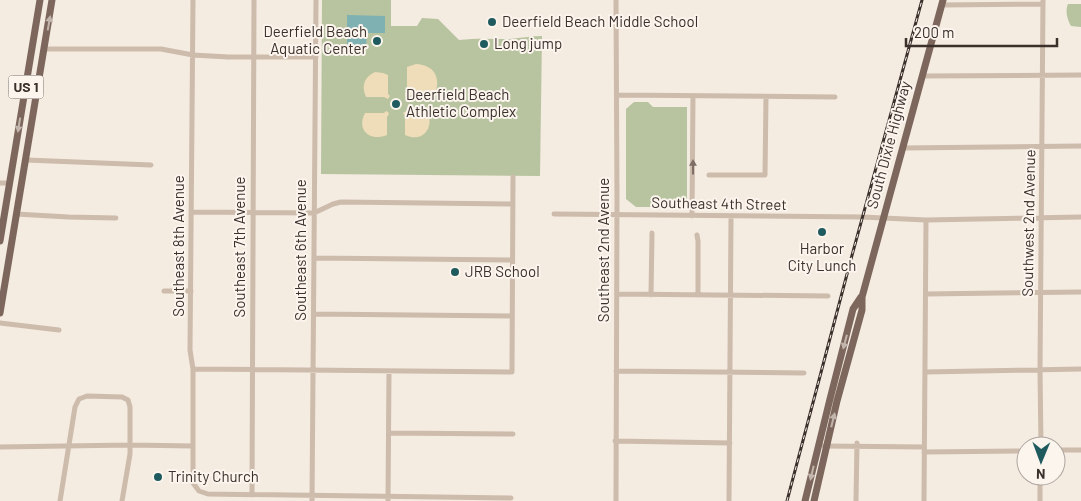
<svg xmlns="http://www.w3.org/2000/svg" width="1081" height="501" viewBox="0 0 1081 501" font-family="Barlow,sans-serif">
<style>
.green{fill:#b8c4a0}
.sand{fill:#efdcb8}
.water{fill:#7fb0b2}
.lines{fill:none;stroke-linecap:round;stroke-linejoin:round}
.minor{stroke:#cdbbac;stroke-width:5}
.major{stroke:#7d675c;stroke-width:7}
.rail-casing{stroke:#3b302b;stroke-width:3}
.rail{stroke:#fbf5ee;stroke-width:1;stroke-dasharray:4;stroke-linecap:butt}
.oneway{fill:#c2b5ac}
.oneway2{fill:#7d6f65}
.poi-dot{fill:#1f5a5e;stroke:#fbf5ee;stroke-width:2}
.labels{text-anchor:middle;stroke-width:4;stroke-linejoin:round;paint-order:stroke}
.shield{fill:#fbf5ee;stroke:#756b66;stroke-width:1}
.shield-label{font-size:14px;font-weight:bold;fill:#3b302b}
.poi-label{font-size:15px;fill:#3b302b;stroke:#fbf5ee;text-anchor:start}
.street-label{font-size:15px;fill:#3b302b;stroke:#fbf5ee}
</style>
<rect width="100%" height="100%" fill="#f4ebe1"/>
<path class="green" d="M322,0H391V26H417L422,18L438,19L459,40C476,38 493,39 510,39C521,38 531,36 542,36L540,176L321,174Z
M1068,4H1081V27L1071,26C1067,19 1065,11 1068,4Z
M634,102H648L653,107H687V207H636L626,199V109Z"/>
<path class="sand" d="M416,64C435,65 441,78 435,95H410L408,97L405,96V93L407,91V67Z
M375,72L383,73L388,75V94L390,96L388,99L384,97H366C361,86 364,77 375,72Z
M386,111L388,112L389,114L387,117V135C370,142 356,130 365,113H384Z
M406,111L409,112L428,113C434,129 422,143 405,135V116L403,113Z"/>
<path class="water" d="M347,15L385,16V33H367L366,47H347Z"/>
<g class="lines">
<path class="minor" d="M193,0L190,350L193,369V483L199,491L208,494L511,498
M942,5L1043,4
M44,49H161L193,55L228,57H316
M923,76L1081,75
M617,95L835,97
M903,148L1081,146
M26,160L151,165
M709,175H765L766,97
M0,183H10
M192,212L314,213L333,204L341,202L513,204
M16,214L68,217L116,218
M554,214L862,217L926,220L1081,217
M692,216L693,96
M697,235L698,241V295
M314,258L512,260
M164,291H191
M617,294L828,296
M926,294L1081,292
M651,295L652,233
M314,314L512,316
M0,323L59,330
M193,369L512,372L513,177
M616,371L804,373
M925,372L1081,369
M389,433L513,434
M615,441L730,443
M824,446L924,447
M1041,446L1040,370L1043,0
M0,447L130,445L193,446
M1056,450H1081
M924,452L1026,451
M252,494L254,0
M60,501L75,407L79,399L87,396L122,397L128,400L130,407V454L122,501
M312,501L316,0
M388,501L389,371
M616,501L617,201L616,0
M729,501L731,217
M856,501L857,443
M924,501L926,220
M1040,501V476"/>
<path class="major" d="M0,241L40,0
M0,313L52,0
M805,501L830,399L853,309L861,297
M814,501L837,401L862,310V297L943,0"/>
<g class="rail-casing">
<path id="rail" d="M787,501L851,259L922,0"/>
</g>
<use href="#rail" class="rail"/>
</g>
<defs><path id="oneway-solid" d="M-6-.8H1V-3.2L6.5 0L1 3.2V.8H-6Z" transform="scale(1.25)"/></defs>
<g class="oneway">
<use href="#oneway-solid" transform="translate(49 23) rotate(-80)"/>
<use href="#oneway-solid" transform="translate(19 125) rotate(99)"/>
<use href="#oneway-solid" transform="translate(845 342) rotate(105)"/>
<use href="#oneway-solid" transform="translate(833 420) rotate(-76)"/>
<use href="#oneway-solid" transform="translate(812 473) rotate(103)"/>
</g>
<use class="oneway2" href="#oneway-solid" transform="translate(693 167) rotate(-90)"/>
<g class="poi-dot">
<circle cx="492" cy="22" r="5"/>
<circle cx="377" cy="41" r="5"/>
<circle cx="484" cy="44" r="5"/>
<circle cx="396" cy="104" r="5"/>
<circle cx="822" cy="232" r="5"/>
<circle cx="455" cy="272" r="5"/>
<circle cx="158" cy="477" r="5"/>
</g>
<g class="labels">
<rect class="shield" x="8.5" y="75.5" width="35" height="23" rx="4"/>
<g class="shield-label">
<text x="26" y="92">US 1</text>
</g>
<g class="poi-label">
<text x="502" y="27">Deerfield Beach Middle School</text>
<text x="367" y="37" text-anchor="end">Deerfield Beach<tspan x="367" dy="17">Aquatic Center</tspan></text>
<text x="494" y="49">Long jump</text>
<text x="406" y="100">Deerfield Beach<tspan x="406" dy="17">Athletic Complex</tspan></text>
<text x="822" y="254" text-anchor="middle">Harbor<tspan x="822" dy="17">City Lunch</tspan></text>
<text x="465" y="277">JRB School</text>
<text x="168" y="482">Trinity Church</text>
</g>
<g class="street-label">
<text transform="translate(889 145) rotate(-75)" y="5">South Dixie Highway</text>
<text transform="translate(719 204) rotate(1)" y="5">Southeast 4th Street</text>
<text transform="translate(1029 223) rotate(-89)" y="5">Southwest 2nd Avenue</text>
<text transform="translate(179 246) rotate(-90)" y="5">Southeast 8th Avenue</text>
<text transform="translate(240 247) rotate(-90)" y="5">Southeast 7th Avenue</text>
<text transform="translate(301 250) rotate(-90)" y="5">Southeast 6th Avenue</text>
<text transform="translate(604 250) rotate(-90)" y="5">Southeast 2nd Avenue</text>
</g>
</g>
<g transform="translate(1041 461) rotate(181)"><circle r="24" fill="#fbf5ee" stroke="#aea6a0"/>
<path d="M0-4L9 19L0 12L-9 19Z" fill="#1f5a5e"/>
<text y="-8" font-size="14" font-weight="bold" text-anchor="middle" fill="#3b302b">N</text>
</g>
<path d="M906 38v8h151v-8" fill="none" stroke="#3b302b" stroke-width="2.5"/>
<text x="914" y="38" font-size="15" fill="#3b302b" stroke="#fbf5ee" stroke-width="4" paint-order="stroke">200 m</text>
</svg>
